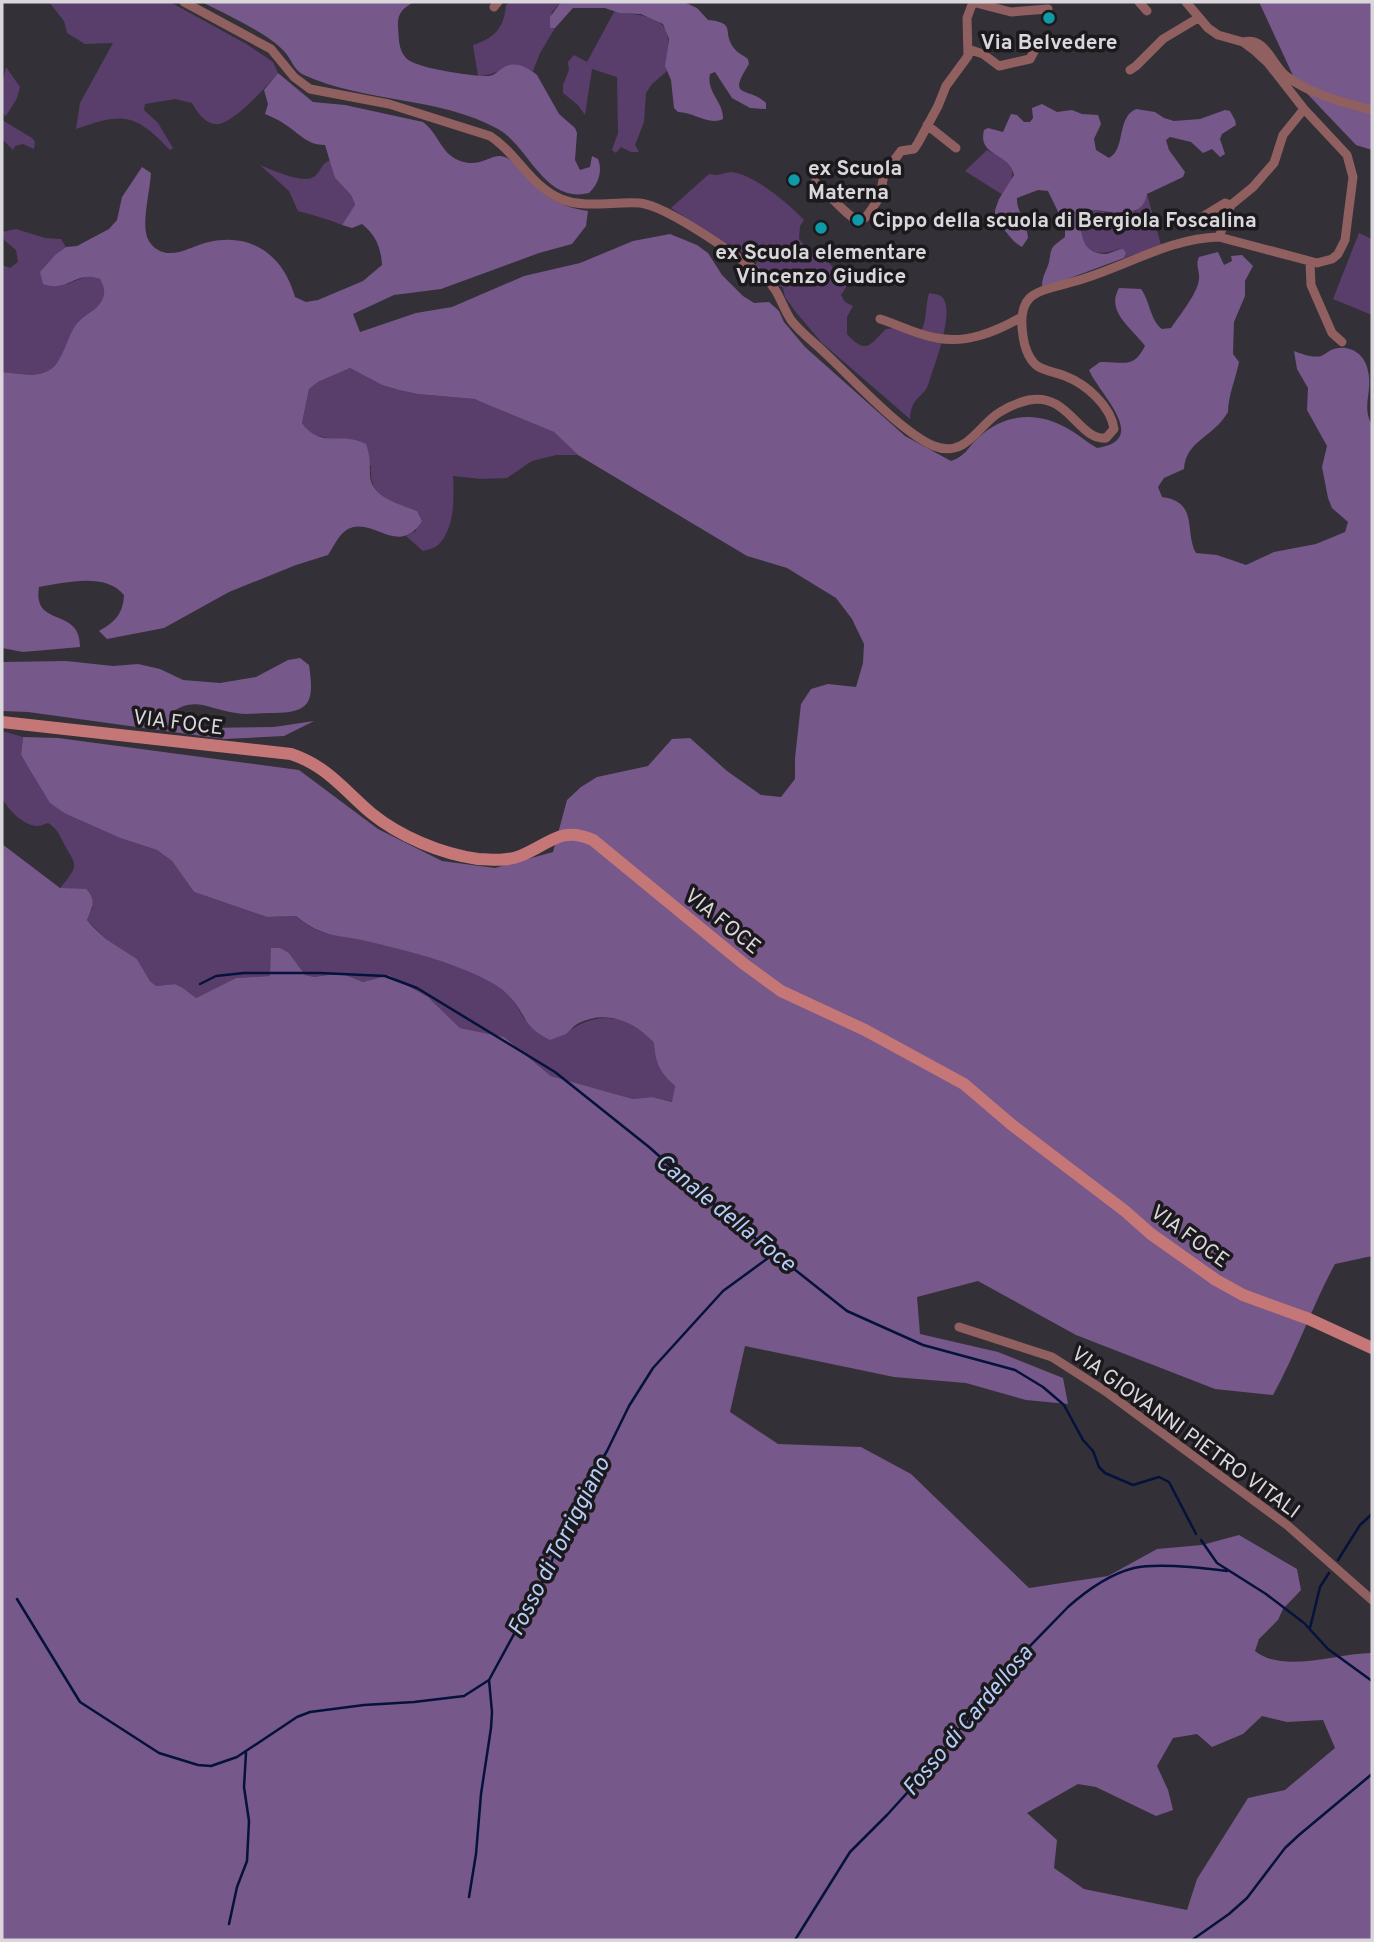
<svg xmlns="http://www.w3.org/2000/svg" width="1374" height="1942" viewBox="0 0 1374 1942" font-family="Overpass,sans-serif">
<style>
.green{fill:#593e6b}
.forest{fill:#76588a;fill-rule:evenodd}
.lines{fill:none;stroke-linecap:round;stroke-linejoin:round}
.stream{stroke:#04123c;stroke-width:2.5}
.minor{stroke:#905f5f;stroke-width:9}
.secondary{stroke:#c57778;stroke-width:12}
.culture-dot{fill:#0f9aa8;stroke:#1b191c;stroke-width:2.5}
.labels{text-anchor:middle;stroke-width:7;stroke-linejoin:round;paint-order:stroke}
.poi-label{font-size:21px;font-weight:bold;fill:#dad7dc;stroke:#1b191c}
.street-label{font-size:21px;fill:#dad7dc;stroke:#1b191c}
.water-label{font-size:23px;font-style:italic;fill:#b5ccf9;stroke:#1b191c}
</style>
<rect width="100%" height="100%" fill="#343038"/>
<path class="green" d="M49,2H170L248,45L273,62L278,73C267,86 231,127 215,124C203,122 198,113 192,103L175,99L145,104L144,110L158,123L173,148L170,150C135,113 123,112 76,129L80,103L113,43L85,44L67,33L64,21Z
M511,2H561L552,12L550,27L555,28L540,53L533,71C511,58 499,76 478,76L473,45C495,38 504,28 506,5Z
M614,12C634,15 669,13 668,42C668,52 665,61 667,71L652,84L646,93L644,122L635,145L639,152H631L621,147L616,153L612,150L618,133L617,77L592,69L585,115L578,105L563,93V85L569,70L568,62L574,55L587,62Z
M6,67L20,87L17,98L6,116L2,113V86Z
M2,120L32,138L35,142L34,149L23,144L15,146L13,150L2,139Z
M987,150C993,154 998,154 1004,158C1019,169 1011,182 1003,195L965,171Z
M331,160L335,178L351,195L355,206L342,225C327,219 313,215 298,211L289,191L260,165C272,170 305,185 315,176C322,170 321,163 331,160Z
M730,172C753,173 789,204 804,220L800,226L799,239L809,250L826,259L836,271L844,274L850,281L841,295L845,302L853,306L847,317V334C867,356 870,344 886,329L895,328L920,333C927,323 925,307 929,293C930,294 938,294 939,295C959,304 933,368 929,382C925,398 911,395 910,419L822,343L795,311L785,297L783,288L755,266L758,260L721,241L671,208L709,174L717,175Z
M1147,194L1161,245L1124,258L1126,253L1118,249C1108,254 1086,256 1082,241C1081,237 1081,233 1080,229C1078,222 1076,219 1078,212L1087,210L1108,212L1136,211Z
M16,229L45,238L61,239L66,247L56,254L67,284L90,275L100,279C104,287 106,292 102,300C97,311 82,315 75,326C67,339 62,362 51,369C36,379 18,373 2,372V265L10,268L18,262L16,250L4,240L2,232Z
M1359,233L1372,239V315L1333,299Z
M350,368L382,385L399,390L417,394L473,399L493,406L554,432L578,455H556L532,461L507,478L481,479L453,476C454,497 455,528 439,544C436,548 429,549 423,551L406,536L416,531L417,511C392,501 368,498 371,466C359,458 347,448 334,441C319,432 315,442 302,423L309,389L318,382Z
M2,731L23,737L21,756L66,814L120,838L157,850L172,861L194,892L267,917L296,916C321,937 326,932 355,938C398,947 473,963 506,993C515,1000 519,1010 524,1019L565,1034C596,1009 629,1014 654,1043C655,1063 660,1073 675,1086L673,1102L652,1097L633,1099L551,1076L504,1037L460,1028L428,997L389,975L363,982L341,973L314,977L305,975L289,953L271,948V976L236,978L196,998L183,988L175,984L156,986L150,981L137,959L106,939L87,920L93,907L60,888C82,862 75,866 62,840C58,832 56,828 48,823C44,824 41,826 37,826C22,825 8,809 2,798Z"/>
<path class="forest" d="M202,2H414C403,8 397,13 398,27C399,38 398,49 406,58C414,68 475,77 489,76C496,75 497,71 503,68C514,60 528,67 537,75L559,114L575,128L577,133L575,160L580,170L590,167L592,156L598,159C603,171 598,185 589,193C544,204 529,146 498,129C438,96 365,103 304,75C294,71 291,58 284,51C266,32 225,14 202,2Z
M561,2H684L697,8L708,20C737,23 722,31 733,47C737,53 743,55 748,59L749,64C726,100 748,86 766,103V109L750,108L732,98L715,72L710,74C706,92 724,102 723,119C708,126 694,112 678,112L674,108L671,80L665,66L669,39L663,24L641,14L619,13L605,8H573L555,28H550V17Z
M1259,2H1372V150L1356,145L1296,82Z
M278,73L313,102L345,105L423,122C438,133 441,153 458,160C483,171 493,148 509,159C517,164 522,171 528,178C544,198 562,207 588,211L586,226L572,244L539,253L441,289L394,295L353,314L360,332L416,313L452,307L524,276L580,263L633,241L670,234L697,245L708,253L722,275L743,296L754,303L769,302L779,311L784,322L805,347L905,436L951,461C966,456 968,447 979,437C1004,414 1036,411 1065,427C1077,433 1086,442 1097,448C1151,440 1099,394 1089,370L1100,362C1123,361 1133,370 1145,346C1133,329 1105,312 1119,288L1141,289C1150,301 1150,320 1162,329L1171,328C1179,316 1198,293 1199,279C1200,271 1195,266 1199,257L1218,252L1224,265L1232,261L1231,256L1242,255L1253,266L1245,281V296L1234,322L1233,354L1239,362C1236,378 1228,396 1228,412C1213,438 1186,440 1184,469L1164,478L1158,487L1162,497C1199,502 1184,531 1196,553L1217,555L1246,565L1274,552L1316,544L1345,532L1348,522L1332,508L1328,498L1322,467L1327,446L1307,410L1308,388L1297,369L1294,351C1302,354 1312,358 1321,356C1324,355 1327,352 1331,350C1348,343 1365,353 1368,371C1373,392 1361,406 1372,425V1256L1335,1264C1312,1306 1297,1352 1273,1395L1215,1389L1076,1335L978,1281L917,1297L920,1334L998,1352L1063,1378L1068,1404L1026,1400L966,1383L894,1377L745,1346L730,1412L778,1444L861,1447L911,1474L1029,1588L1108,1576L1157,1549L1202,1545L1239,1535L1297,1569L1301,1590L1283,1609L1278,1620L1259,1639L1255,1651C1283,1674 1338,1653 1372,1653V1940H2V844L60,888L86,889C96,899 93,907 87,920L93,927L106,939L137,959L150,981L156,986L175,984L183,988L196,998L236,978L270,976L271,948H280L289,953L305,975L314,977L341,973L363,982L389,975L428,997L460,1028L504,1037L551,1076L633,1099L652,1097L672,1102L675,1086C660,1073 655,1063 654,1043C636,1022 606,1009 579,1023C574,1025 570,1031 566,1034C561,1036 555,1038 550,1040C521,1026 527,1013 507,994C496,983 479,976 465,970C434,957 403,950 371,942C338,934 324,939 296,916L267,917L194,892L172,861L157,850L120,838L66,814L50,803L21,755L23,737L58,738L299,770L378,829L442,861L495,868L553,852L567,800L581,787L597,777L648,766L672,739L690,738L727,771L761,795L781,797L795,779V758L801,704L811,689L828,684L856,687L863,663L864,644L852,619L836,598L787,568L747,556L578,455L554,432L474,399L417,394L399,390L382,385L350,368L318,382L309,389L302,423C320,449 342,431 366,444C370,455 370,464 370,476C372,498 400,504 417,511L422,521C399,558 373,516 348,529C338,535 334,546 328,555L296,565L229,592L164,628L107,639L99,631C115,622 123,614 124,595C105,572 65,583 39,587C32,629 81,606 80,647L23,652L2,648V372C18,373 36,379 51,369C62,362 67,338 75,326C82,315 97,311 102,300C106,292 104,287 100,279C74,270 70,293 43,284L40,272L56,254L66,247L77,246L109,229L117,220L122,197L142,167L151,173C150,190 143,217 146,233C148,244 158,253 169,253C180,254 194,246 205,243C250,231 283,254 295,297L306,302L318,300L363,281L382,265C381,248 376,235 362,224L352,228L342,225L355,205L351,195L335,178L325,145C307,145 300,134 286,125C279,120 272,117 265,114L268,104L264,90ZM1262,1716L1287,1722L1323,1720L1335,1748L1285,1790L1248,1798L1197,1879L1187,1910L1084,1889L1054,1868L1057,1840L1027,1813L1078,1784L1096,1787L1156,1816L1173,1810L1168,1790L1157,1766L1173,1738L1197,1734L1212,1747L1243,1734Z
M1042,104L1057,112L1072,110L1082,114L1098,115L1101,124L1094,139L1096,150L1109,158C1126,149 1116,118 1136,109L1155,112L1164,118L1174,121L1200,119L1225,110L1230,111L1235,120L1236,125L1222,134L1220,139L1225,154L1220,157L1212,149L1203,153L1191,142L1170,137L1166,140L1169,150L1185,172L1183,177L1147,194C1141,227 1100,204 1078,212C1076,221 1080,226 1082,235C1084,248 1093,254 1106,254C1112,253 1117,249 1123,249L1126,253L1124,258L1062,281L1042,286C1042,276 1047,270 1049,262C1052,245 1051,248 1065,237V226L1048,191L1038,190L1017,198C1016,211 1027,221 1028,238L1022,247C1009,240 1005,228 995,218V210L999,199L1014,175C1010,152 977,157 984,130L988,128L1003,132L1011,114L1017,115L1024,122H1030L1033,118L1032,108Z
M300,658L309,665C315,705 309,713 269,713C258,713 246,715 236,713C209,710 194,694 169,715L171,720L198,728L274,727L314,721L284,736L224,739L28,712L2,711V662L66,661L113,666L138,664L160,669L183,680L220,683L256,677L288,660Z"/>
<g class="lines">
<path class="stream" d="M200,984L216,976L244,973H320L385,976L417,988L555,1072L649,1147L721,1211L847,1311L923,1345L1015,1370L1043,1387L1064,1405L1083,1440L1093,1451L1099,1467L1105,1473L1133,1485L1159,1477L1169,1482L1196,1534
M1201,1540L1217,1563L1266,1594L1304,1623L1328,1649L1372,1681
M1338,1560L1360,1525L1372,1514
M17,1599L80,1702L159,1753L198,1765L211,1766L237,1757L297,1717L310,1712L364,1705L414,1702L464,1696L489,1680
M1310,1628L1320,1587L1329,1573
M469,1897L476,1854L481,1794L491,1728L492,1712L489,1680L550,1568L560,1531L607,1451L629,1406L653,1368L723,1291L775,1253
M229,1924L237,1887L247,1861L249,1821L244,1787L246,1753
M795,1940L850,1852L887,1815L936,1761L992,1685L1068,1607C1086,1591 1110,1574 1134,1568C1156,1563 1204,1568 1227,1571
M1192,1940L1229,1914L1247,1898L1285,1848L1299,1835L1372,1774"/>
<path class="minor" d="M184,2L271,49L294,77L310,89L389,104L490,136C517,153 530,186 561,199C586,209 614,201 640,203C668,206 744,260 766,279C779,290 782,307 791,320C800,332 815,343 825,353C853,379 901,432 934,446C966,459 978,425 1000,412C1008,407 1020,402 1029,400C1068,392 1079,441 1106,438L1114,429C1111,406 1086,384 1065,376C1056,372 1043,371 1036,365C1028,358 1024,345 1023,336C1016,290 1039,292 1076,281C1123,268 1169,238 1219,237L1317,263L1332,259L1338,254L1345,240L1353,177L1347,155L1304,109L1268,63L1255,51L1243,42L1218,35L1208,28L1186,2
M972,2L1011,12L1048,9
M1139,2L1147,11
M494,7L498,2
M1243,42C1266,36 1271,64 1286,76C1312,95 1342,102 1372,110
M968,49L983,54L999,66L1030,59L1036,48L1034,42
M1130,70L1136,66L1163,39L1198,18
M927,125L956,148
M815,182C826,191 850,220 860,221L866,217L880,197L884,174L901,151L914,149L918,143L938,106L946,86L968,56L967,18L973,2
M1197,220L1225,203L1231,205
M1219,237L1231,205L1253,187L1274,163L1283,135L1304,109
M1310,262L1311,285L1332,333L1342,342
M880,319C899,325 918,335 937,338C966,344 995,332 1020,318
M959,1327L1052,1357L1105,1391L1287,1525L1372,1600"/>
<path class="secondary" d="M2,722L291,754C327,766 343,789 371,813C399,836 441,854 478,859C492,860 507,861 520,856C549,845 560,825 593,840L744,964L781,991L865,1030L964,1084L1012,1125L1125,1211L1151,1234L1216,1280L1243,1295L1309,1319L1372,1348"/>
</g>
<g class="culture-dot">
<circle cx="1049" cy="18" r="7"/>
<circle cx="794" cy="180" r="7"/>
<circle cx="858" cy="220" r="7"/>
<circle cx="821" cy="228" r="7"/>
</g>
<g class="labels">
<g class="poi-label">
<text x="1049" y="49">Via Belvedere</text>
<text x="808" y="175" text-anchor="start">ex Scuola<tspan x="808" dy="24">Materna</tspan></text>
<text x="872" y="227" text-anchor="start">Cippo della scuola di Bergiola Foscalina</text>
<text x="821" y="259">ex Scuola elementare<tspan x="821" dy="24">Vincenzo Giudice</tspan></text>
</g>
<g class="street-label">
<text transform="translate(178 722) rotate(7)" y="7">VIA FOCE</text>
<text transform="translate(723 921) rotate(39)" y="7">VIA FOCE</text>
<text transform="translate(1190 1236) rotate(36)" y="7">VIA FOCE</text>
<text transform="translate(1186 1432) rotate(36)" y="7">VIA GIOVANNI PIETRO VITALI</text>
</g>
<g class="water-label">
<text transform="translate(726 1212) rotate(39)" y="8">Canale della Foce</text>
<text transform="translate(558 1546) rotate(-63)" y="8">Fosso di Torriggiano</text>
<text transform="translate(967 1720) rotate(-50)" y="8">Fosso di Cardellosa</text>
</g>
</g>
<rect width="1374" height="1942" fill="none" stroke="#dad7dc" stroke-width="7"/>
</svg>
